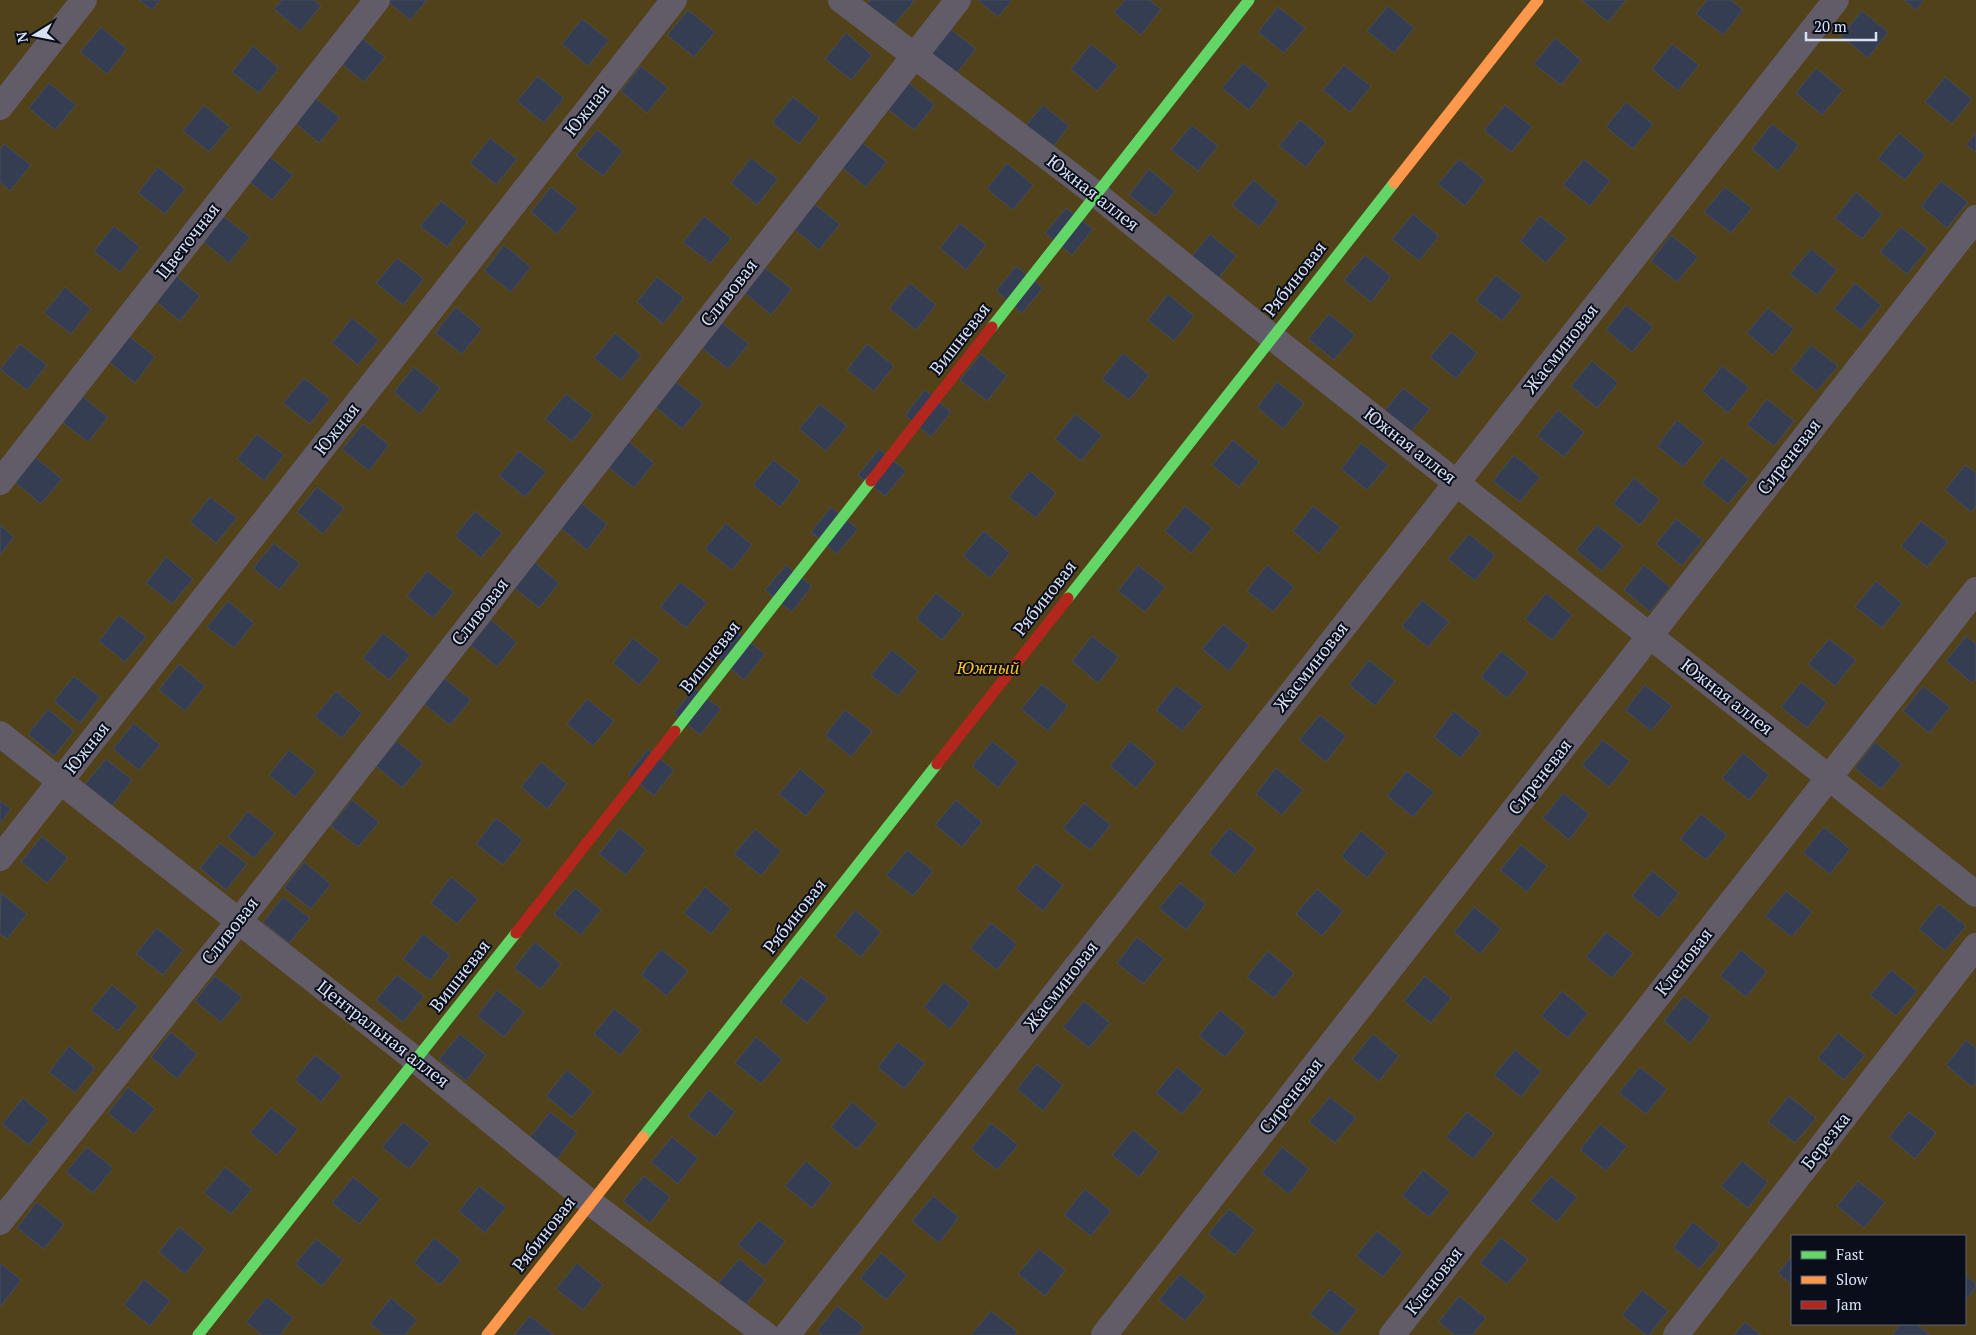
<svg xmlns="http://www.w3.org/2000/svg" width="1976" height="1335" viewBox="0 0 1976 1335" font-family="'PT Serif',serif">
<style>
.green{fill:#524219;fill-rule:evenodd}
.building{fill:#343d52;stroke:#464c59}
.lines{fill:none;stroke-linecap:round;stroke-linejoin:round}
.street{stroke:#625b68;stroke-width:26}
.fast{stroke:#63d668;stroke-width:11}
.slow{stroke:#ff974d;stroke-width:11}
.jam{stroke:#b3261e;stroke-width:11}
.labels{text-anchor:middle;stroke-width:4;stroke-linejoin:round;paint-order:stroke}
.street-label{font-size:18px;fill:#d8e1f3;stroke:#090e1a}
.park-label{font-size:18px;font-style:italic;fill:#fabf14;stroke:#090e1a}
</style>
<rect width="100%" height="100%" fill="#212837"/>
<path class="green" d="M0,0H1976V1335H0ZM1792,1236H1965V1324H1792Z"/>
<path class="building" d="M139,0H160L152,10Z
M282,0H314L321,6L300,31L274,9Z
M386,0H427L410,20Z
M870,0H913L914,1L893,26L866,5Z
M978,0H1012L998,17Z
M1125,0H1149L1161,9L1141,35L1114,13Z
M1582,0H1626L1608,22Z
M1707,0H1731L1743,10L1723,35L1696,14Z
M1904,0H1924L1916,10Z
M1388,6L1414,28L1394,53L1367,31Z
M1278,7L1305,28L1284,53L1258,32Z
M688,10L715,32L694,57L667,35Z
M1862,11L1888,32L1868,58L1841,36Z
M582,19L609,40L588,66L562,44Z
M101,27L127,49L107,74L80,52Z
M949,28L976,49L955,75L929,53Z
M846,33L872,55L851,80L825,59Z
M358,35L385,57L364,82L338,61Z
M1555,38L1581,60L1561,85L1534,64Z
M1091,44L1118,66L1097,91L1071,69Z
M1672,44L1699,65L1678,91L1652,69Z
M253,46L279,68L259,93L232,72Z
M1243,63L1269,84L1249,110L1222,88Z
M1344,65L1371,86L1350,112L1323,90Z
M641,66L668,88L647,113L621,91Z
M1816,68L1843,90L1822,115L1796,93Z
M538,76L564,98L544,123L517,101Z
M1945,77L1972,99L1952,124L1925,102Z
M49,83L76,105L55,130L29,108Z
M909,83L935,105L914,130L888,109Z
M313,96L340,118L319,143L293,121Z
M793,97L819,118L799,144L772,122Z
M1626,102L1653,124L1633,149L1606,127Z
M204,105L230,127L209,152L183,131Z
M1043,105L1069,126L1049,152L1022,130Z
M1505,105L1532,127L1511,152L1484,130Z
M1300,120L1326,142L1306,167L1279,146Z
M1772,124L1799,145L1778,171L1752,149Z
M1192,125L1218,146L1198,171L1171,150Z
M597,130L623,151L603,176L576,155Z
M1899,133L1925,155L1905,180L1878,159Z
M1976,133V152L1966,145Z
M490,138L517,159L496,185L470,163Z
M860,141L887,162L866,187L840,166Z
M4,144L31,165L10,191L0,182V149Z
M266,154L293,175L272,200L246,179Z
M751,158L778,179L757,205L731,183Z
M1459,159L1485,180L1465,206L1438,184Z
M1584,159L1610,181L1590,206L1563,185Z
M1007,163L1033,185L1013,210L987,189Z
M158,167L185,189L165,214L138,193Z
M1149,169L1175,191L1155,216L1129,195Z
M1253,180L1279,202L1259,227L1232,205Z
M1941,181L1968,202L1947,228L1921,206Z
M551,187L578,208L557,234L531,212Z
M1725,187L1752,208L1731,233L1704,212Z
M1856,192L1882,214L1862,239L1835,218Z
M441,201L467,222L447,247L420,226Z
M813,203L840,224L819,250L793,228Z
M1066,208L1093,229L1072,255L1045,233Z
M1413,214L1439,236L1419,261L1392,239Z
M223,216L250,237L229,263L203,241Z
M704,216L731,238L710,263L683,242Z
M1540,216L1567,238L1546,263L1520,241Z
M960,223L986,245L966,270L940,248Z
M114,226L140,247L120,272L94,251Z
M1901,227L1928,249L1907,274L1880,252Z
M1210,234L1236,256L1216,281L1189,260Z
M1671,235L1698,257L1677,282L1651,261Z
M504,245L531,267L511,292L484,271Z
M1811,249L1837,270L1817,295L1790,274Z
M1365,255L1391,276L1371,302L1344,280Z
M397,258L424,279L403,305L376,283Z
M1016,266L1043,288L1022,313L996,291Z
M765,268L792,289L771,315L745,293Z
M174,274L200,296L180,321L153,299Z
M1496,275L1522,296L1502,321L1476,300Z
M657,277L684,298L663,324L637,302Z
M910,283L936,305L916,330L889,308Z
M1855,283L1881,305L1861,330L1834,309Z
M65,287L91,309L71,334L44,313Z
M1168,294L1194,316L1174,341L1148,320Z
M1626,305L1653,327L1632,352L1606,330Z
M456,307L482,329L462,354L435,333Z
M1768,308L1794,329L1773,355L1747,333Z
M1329,314L1355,335L1334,360L1308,339Z
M352,318L379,340L358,365L332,343Z
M722,323L749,344L728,369L702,348Z
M1451,332L1477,353L1456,379L1430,357Z
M615,333L641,355L621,380L594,358Z
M129,336L155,357L135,383L108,361Z
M20,344L47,365L27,390L0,369Z
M867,344L894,366L874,391L847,370Z
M1811,345L1838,366L1817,391L1791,370Z
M1123,353L1149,375L1129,400L1102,379Z
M981,354L1007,376L987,401L960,380Z
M1592,361L1618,383L1597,408L1571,386Z
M1722,366L1749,387L1728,413L1702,391Z
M414,367L440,388L420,414L394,392Z
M304,378L330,399L310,424L283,403Z
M676,382L703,403L682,429L656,407Z
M1277,382L1304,403L1283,429L1257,407Z
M1403,388L1430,409L1409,434L1383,413Z
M925,390L951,412L931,437L905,415Z
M566,394L593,415L572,441L545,419Z
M82,396L108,417L88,442L61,421Z
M1767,399L1794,421L1774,446L1747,425Z
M820,404L847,426L826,451L799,429Z
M1558,410L1584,432L1564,457L1537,436Z
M1075,414L1102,435L1081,461L1055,439Z
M1677,420L1704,442L1683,467L1657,446Z
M363,424L389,445L369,471L342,449Z
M257,434L284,455L264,481L237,459Z
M1233,440L1259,462L1239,487L1212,465Z
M628,441L654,463L634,488L608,467Z
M1361,443L1388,465L1367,490L1341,469Z
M879,449L906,471L885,496L858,475Z
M519,451L546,472L525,497L499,476Z
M1514,455L1540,477L1520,502L1493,481Z
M35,457L62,479L41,504L15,482Z
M1722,457L1749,479L1728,504L1702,483Z
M773,460L800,481L780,507L753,485Z
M1965,465L1976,473V506L1971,512L1945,490Z
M1030,471L1056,493L1036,518L1009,497Z
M1634,478L1660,500L1640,525L1613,504Z
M317,487L344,508L323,534L297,512Z
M210,497L237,518L216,543L190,522Z
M581,503L607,524L587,550L561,528Z
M1185,506L1212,528L1191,553L1165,531Z
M1313,506L1340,527L1319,553L1293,531Z
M831,507L858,529L837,554L811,532Z
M475,511L502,533L481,558L455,536Z
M1676,519L1703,540L1682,566L1656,544Z
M1921,521L1948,542L1927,567L1901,546Z
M726,523L752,545L732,570L705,549Z
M0,525L14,537L0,555Z
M1597,525L1623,546L1602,571L1576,550Z
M984,531L1010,553L990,578L963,556Z
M1469,534L1495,555L1475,581L1448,559Z
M274,543L300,564L279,590L253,568Z
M166,557L193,579L172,604L146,583Z
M533,561L559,583L539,608L512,586Z
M786,565L812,586L792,612L765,590Z
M1138,565L1165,587L1145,612L1118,591Z
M1267,565L1294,587L1273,612L1247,591Z
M1644,565L1670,587L1650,612L1624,590Z
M427,571L454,592L433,618L407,596Z
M1876,581L1902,603L1882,628L1855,607Z
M680,582L707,603L686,628L660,607Z
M936,593L963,614L942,640L916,618Z
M1546,593L1572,615L1552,640L1525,619Z
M1422,600L1449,622L1428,647L1402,626Z
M228,601L254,623L234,648L207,627Z
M119,615L146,637L125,662L99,641Z
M491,620L517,642L497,667L471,645Z
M1223,624L1249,645L1229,671L1202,649Z
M383,633L410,655L389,680L363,658Z
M738,633L765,654L744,680L718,658Z
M1092,636L1119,657L1098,683L1072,661Z
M1966,636L1976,644V678L1972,683L1946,661Z
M633,638L660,660L639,685L613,663Z
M1829,639L1856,660L1835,686L1808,664Z
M892,650L918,671L898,696L871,675Z
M1501,651L1528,673L1507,698L1481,677Z
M1369,660L1395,681L1375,706L1349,685Z
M179,664L205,686L185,711L159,690Z
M74,676L100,697L80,723L54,701Z
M444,678L471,700L450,725L424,704Z
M1801,682L1827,703L1807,728L1781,707Z
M1042,684L1068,706L1048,731L1021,709Z
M1176,685L1203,706L1182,731L1156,710Z
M1645,685L1672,706L1651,731L1625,710Z
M1923,686L1950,707L1929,733L1903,711Z
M694,688L721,709L700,735L674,713Z
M336,691L362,713L342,738L315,717Z
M587,699L614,721L593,746L567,724Z
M48,709L74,731L54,756L28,734Z
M845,710L872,731L851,757L825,735Z
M1454,711L1481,733L1460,758L1434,737Z
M1320,715L1346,736L1326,762L1299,740Z
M134,723L160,745L139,770L113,749Z
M1603,740L1630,761L1609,787L1582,765Z
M397,741L423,763L402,788L376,766Z
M992,741L1018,762L998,788L972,766Z
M1130,741L1156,763L1136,788L1110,766Z
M1875,742L1902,764L1881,789L1855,768Z
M648,749L674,770L654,796L628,774Z
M289,750L316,772L295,797L269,775Z
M1743,753L1769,775L1749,800L1722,778Z
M106,759L132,780L112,806L85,784Z
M541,762L567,784L547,809L521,787Z
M1276,768L1303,790L1282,815L1256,794Z
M800,769L826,791L806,816L779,794Z
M1407,771L1434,792L1413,817L1387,796Z
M1563,793L1589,814L1569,840L1543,818Z
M352,800L379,822L358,847L331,826Z
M956,800L982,822L962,847L935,825Z
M0,801L11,809L0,823Z
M1084,803L1111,825L1090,850L1063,828Z
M248,811L275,833L254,858L228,837Z
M1701,814L1727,835L1706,860L1680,839Z
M496,818L523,840L503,865L476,844Z
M1824,827L1850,849L1830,874L1803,853Z
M620,828L646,850L626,875L599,854Z
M1229,828L1256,849L1235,875L1209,853Z
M755,829L781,851L761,876L734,854Z
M1361,831L1387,853L1367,878L1341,856Z
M42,836L68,858L47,883L21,862Z
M220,843L247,864L226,890L200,868Z
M1521,845L1547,866L1527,892L1500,870Z
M907,850L933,871L913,896L886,875Z
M304,862L331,884L311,909L284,888Z
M1036,864L1063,885L1043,911L1016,889Z
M1652,871L1679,893L1659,918L1632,896Z
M451,877L478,899L457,924L431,903Z
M1180,883L1206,904L1186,930L1159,908Z
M705,887L731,909L711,934L684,913Z
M575,888L601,910L581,935L554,914Z
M1317,889L1343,911L1322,936L1296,914Z
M1786,891L1812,912L1792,937L1765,916Z
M1,893L27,914L7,939L0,934Z
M283,897L310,918L289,943L263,922Z
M1939,904L1966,926L1945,951L1919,929Z
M1474,907L1501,929L1480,954L1454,932Z
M855,910L881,932L861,957L835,936Z
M991,923L1017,944L997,970L970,948Z
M157,928L183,950L163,975L136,954Z
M1606,932L1633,953L1612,978L1586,957Z
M423,934L450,955L430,980L403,959Z
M1137,937L1164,959L1143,984L1117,963Z
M535,942L561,964L541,989L514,968Z
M661,949L688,971L667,996L641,975Z
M1741,950L1767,972L1746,997L1720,976Z
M1268,951L1294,973L1274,998L1247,977Z
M1891,970L1917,991L1896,1016L1870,995Z
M397,975L424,996L403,1022L376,1000Z
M215,976L242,997L221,1022L195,1001Z
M1425,976L1451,998L1431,1023L1404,1001Z
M801,977L828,998L807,1023L781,1002Z
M944,982L970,1003L950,1029L924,1007Z
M112,985L138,1006L118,1031L91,1010Z
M497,990L524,1012L504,1037L477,1016Z
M1562,991L1588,1013L1568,1038L1541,1016Z
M1684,996L1711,1017L1690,1043L1664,1021Z
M1084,1001L1110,1023L1089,1048L1063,1027Z
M614,1009L641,1030L620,1055L594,1034Z
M1220,1010L1246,1032L1225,1057L1199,1036Z
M171,1032L197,1054L177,1079L151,1057Z
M1838,1033L1865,1055L1844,1080L1818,1058Z
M460,1034L486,1055L466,1081L439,1059Z
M1373,1034L1399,1056L1379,1081L1352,1059Z
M756,1037L782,1059L761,1084L735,1063Z
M1966,1040L1976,1048V1082L1972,1087L1946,1065Z
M898,1042L925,1063L904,1089L878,1067Z
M69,1046L95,1068L75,1093L49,1072Z
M1515,1050L1541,1071L1521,1097L1494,1075Z
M315,1055L342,1076L321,1102L295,1080Z
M1037,1064L1063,1085L1043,1111L1017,1089Z
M1177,1067L1203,1089L1182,1114L1156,1093Z
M1640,1067L1667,1089L1646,1114L1619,1093Z
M567,1070L593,1092L572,1117L546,1096Z
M128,1087L155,1109L134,1134L108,1113Z
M709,1090L735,1112L715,1137L688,1116Z
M1789,1096L1816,1118L1795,1143L1768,1122Z
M1330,1097L1356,1118L1335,1143L1309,1122Z
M23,1098L49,1120L29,1145L2,1124Z
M852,1102L878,1124L857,1149L831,1127Z
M271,1108L298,1129L277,1155L250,1133Z
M550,1112L577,1133L557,1159L530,1137Z
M1467,1112L1494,1133L1473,1159L1446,1137Z
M1909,1112L1936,1133L1915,1159L1889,1137Z
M403,1122L430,1143L409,1169L382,1147Z
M991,1123L1018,1145L997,1170L971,1149Z
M1600,1124L1627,1146L1606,1171L1580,1150Z
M1133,1130L1159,1152L1139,1177L1112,1155Z
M672,1137L698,1158L678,1184L651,1162Z
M87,1147L113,1168L93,1193L66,1172Z
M1282,1147L1309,1169L1289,1194L1262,1173Z
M806,1161L832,1183L812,1208L785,1186Z
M1742,1161L1768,1182L1748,1208L1721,1186Z
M225,1167L252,1189L231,1214L204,1193Z
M1423,1170L1450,1192L1429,1217L1402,1196Z
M644,1176L670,1197L650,1223L623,1201Z
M1551,1176L1577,1197L1557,1222L1530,1201Z
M353,1177L380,1199L359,1224L332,1203Z
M1858,1181L1885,1202L1864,1228L1837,1206Z
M479,1186L506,1207L485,1233L459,1211Z
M1085,1189L1111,1211L1091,1236L1064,1215Z
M933,1196L959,1217L939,1243L912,1221Z
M37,1202L64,1224L44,1249L17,1228Z
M1229,1209L1255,1230L1235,1255L1208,1234Z
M759,1220L785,1241L765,1266L738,1245Z
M1693,1222L1720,1244L1699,1269L1673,1247Z
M179,1227L205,1249L185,1274L159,1252Z
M1377,1231L1403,1252L1383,1277L1356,1256Z
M434,1238L461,1260L440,1285L414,1263Z
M1501,1238L1528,1259L1507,1284L1480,1263Z
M316,1239L343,1260L322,1286L295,1264Z
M1039,1249L1065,1270L1045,1296L1018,1274Z
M881,1253L907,1275L886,1300L860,1278Z
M1792,1256V1285L1778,1273Z
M739,1259L765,1280L745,1306L718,1284Z
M0,1263L21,1280L1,1306L0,1305Z
M577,1263L603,1285L583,1310L556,1289Z
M1180,1274L1206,1296L1185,1321L1159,1300Z
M1965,1275L1976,1284V1287L1965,1301Z
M144,1279L170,1301L150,1326L124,1305Z
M1330,1289L1357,1310L1337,1335L1310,1314Z
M1642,1290L1668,1311L1649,1335H1646L1622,1315Z
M1459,1296L1486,1318L1472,1335H1455L1439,1322Z
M267,1297L293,1318L280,1335H262L246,1322Z
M391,1298L417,1320L405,1335H384L370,1324Z
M837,1306L864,1327L857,1335H822L817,1331Z
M991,1311L1017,1332L1015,1335H971Z
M530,1316L554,1335H514Z
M1745,1322L1761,1335H1734Z
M1901,1324H1916L1930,1335H1892Z"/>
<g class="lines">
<path class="street" d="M841,0L1096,194L1272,337L1976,894
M0,107L84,0
M0,482L377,0
M0,734L416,1060L591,1203L766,1335
M0,858L674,0
M0,1222L239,921L958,0
M787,1335L1836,0
M1104,1335L1976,218
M1392,1335L1976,590
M1676,1335L1976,946"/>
<path class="fast" d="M992,327L1249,0
M1068,598L1394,183
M675,731L871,481
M643,1137L937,764
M198,1335L516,933"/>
<path class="slow" d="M1394,183L1538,0
M487,1335L643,1137"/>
<path class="jam" d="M871,481L992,327
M937,764L1068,598
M516,933L675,731"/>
</g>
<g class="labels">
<g class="street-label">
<text transform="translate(587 110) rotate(-52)" y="6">Южная</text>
<text transform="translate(1093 193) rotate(38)" y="6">Южная аллея</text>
<text transform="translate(188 241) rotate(-52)" y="6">Цветочная</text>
<text transform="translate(1295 279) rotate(-52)" y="6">Рябиновая</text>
<text transform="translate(729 293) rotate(-52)" y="6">Сливовая</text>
<text transform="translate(960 339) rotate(-52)" y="6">Вишневая</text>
<text transform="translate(1561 349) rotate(-52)" y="6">Жасминовая</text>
<text transform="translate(337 429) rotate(-52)" y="6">Южная</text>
<text transform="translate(1410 446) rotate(38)" y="6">Южная аллея</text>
<text transform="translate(1789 457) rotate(-52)" y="6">Сиреневая</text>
<text transform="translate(1045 598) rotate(-52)" y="6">Рябиновая</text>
<text transform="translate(480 612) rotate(-52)" y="6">Сливовая</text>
<text transform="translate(710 657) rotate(-52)" y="6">Вишневая</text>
<text transform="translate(1311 667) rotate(-52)" y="6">Жасминовая</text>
<text transform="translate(1727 697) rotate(38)" y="6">Южная аллея</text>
<text transform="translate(87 748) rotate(-52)" y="6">Южная</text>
<text transform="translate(1540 777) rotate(-52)" y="6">Сиреневая</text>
<text transform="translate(795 916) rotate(-52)" y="6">Рябиновая</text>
<text transform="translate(230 931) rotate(-52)" y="6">Сливовая</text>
<text transform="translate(1684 962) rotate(-52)" y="6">Кленовая</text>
<text transform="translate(460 976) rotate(-52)" y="6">Вишневая</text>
<text transform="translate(1061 986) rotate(-52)" y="6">Жасминовая</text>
<text transform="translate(383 1034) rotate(38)" y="6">Центральная аллея</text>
<text transform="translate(1291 1096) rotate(-52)" y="6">Сиреневая</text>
<text transform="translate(1826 1141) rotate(-52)" y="6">Березка</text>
<text transform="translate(544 1234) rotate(-52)" y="6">Рябиновая</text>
<text transform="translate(1434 1281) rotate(-52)" y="6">Кленовая</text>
</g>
<g class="park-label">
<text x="988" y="674">Южный</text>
</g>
</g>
<rect x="1791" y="1235" width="175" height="90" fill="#090e1a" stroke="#5c6271"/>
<rect x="1801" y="1251" width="25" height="8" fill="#63d668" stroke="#5c6271"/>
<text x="1836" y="1260" font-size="15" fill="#d8e1f3">Fast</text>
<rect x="1801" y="1276" width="25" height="8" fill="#ff974d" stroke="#5c6271"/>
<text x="1836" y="1285" font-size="15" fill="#d8e1f3">Slow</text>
<rect x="1801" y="1301" width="25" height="8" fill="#b3261e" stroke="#5c6271"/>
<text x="1836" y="1310" font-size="15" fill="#d8e1f3">Jam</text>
<g transform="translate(35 35) rotate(260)" stroke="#090e1a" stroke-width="4" paint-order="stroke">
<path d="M0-4L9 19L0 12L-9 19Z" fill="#d8e1f3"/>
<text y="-8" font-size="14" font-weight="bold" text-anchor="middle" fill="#d8e1f3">N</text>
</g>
<path d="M1806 32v8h70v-8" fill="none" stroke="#d8e1f3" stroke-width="2.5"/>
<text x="1814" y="32" font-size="15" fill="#d8e1f3" stroke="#090e1a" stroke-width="4" paint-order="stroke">20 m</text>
</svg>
